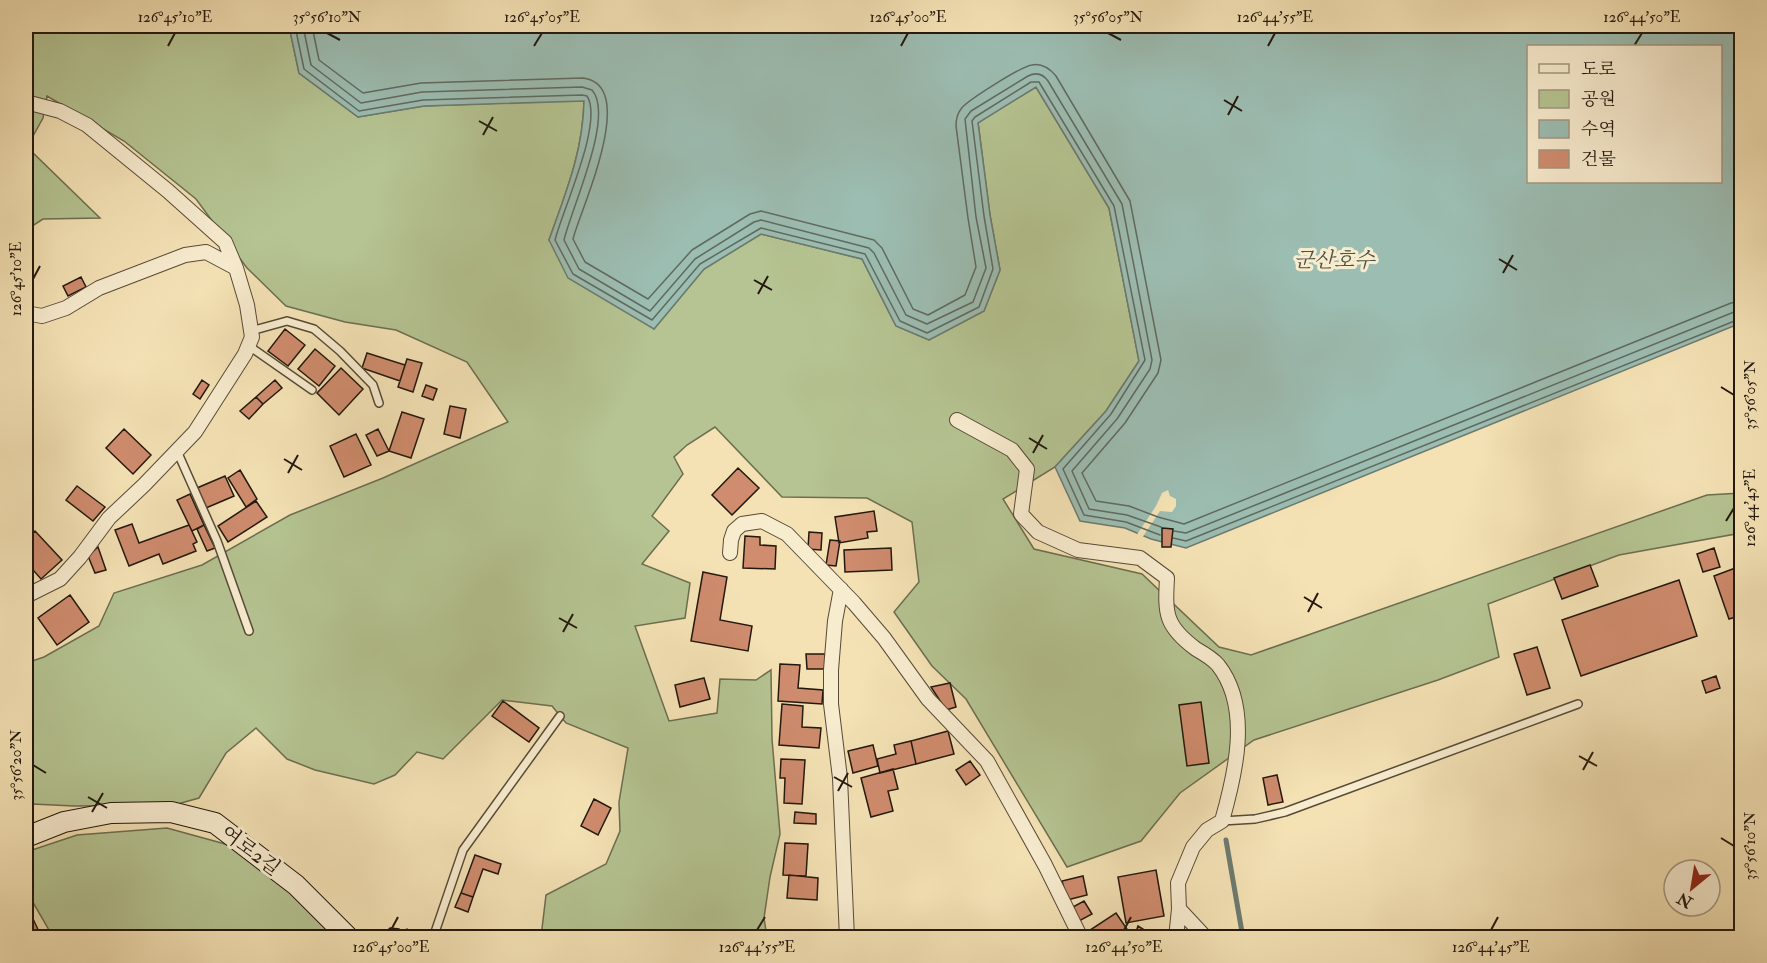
<svg xmlns="http://www.w3.org/2000/svg" width="1767" height="963" viewBox="0 0 1767 963" font-family="'IM FELL Double Pica','Noto Serif KR',serif">
<style>
.green{fill:#b5c492;stroke:#6c6e50;stroke-width:1.5}
.water{fill:#9cbdb2;stroke:#6c7b70;stroke-width:1.5;fill-rule:evenodd}
.pier{fill:#f4e2b5}
.lines{fill:none;stroke-linecap:round;stroke-linejoin:round}
.shore{stroke:#606a60;stroke-width:1.5}
.stream{stroke:#6c7b70;stroke-width:5}
.building{fill:#cf8c6e;stroke:#23180d;stroke-width:1.5}
.lane-casing{stroke:#574a37;stroke-width:10}
.street-casing{stroke:#574a37;stroke-width:16}
.secondary-casing{stroke:#23180d;stroke-width:22}
.lane{stroke:#f8eccf;stroke-width:7}
.street{stroke:#f8eccf;stroke-width:14}
.secondary{stroke:#f8eccf;stroke-width:20}
.ticks{fill:none;stroke:#23180d;stroke-width:2}
.labels{text-anchor:middle;stroke-width:6;stroke-linejoin:round;paint-order:stroke}
.street-label{font-size:20px;fill:#23180d;stroke:#f8eccf}
.water-label{font-size:21px;font-style:italic;fill:#4d5247;stroke:#f8eccf}
.neatline{fill:none;stroke:#23180d;stroke-width:2}
.ticks-label{font-size:15px;text-anchor:middle;fill:#23180d}
</style>
<rect width="100%" height="100%" fill="#f4e2b5"/>
<filter id="stains"><feTurbulence type="fractalNoise" baseFrequency=".00333" numOctaves="4"/><feColorMatrix values="0 0 0 0 .2 0 0 0 0 .09 0 0 0 0 .02 0 0 0 .5 -.17"/></filter>
<radialGradient id="worn" r=".72"><stop offset=".6" stop-color="#630" stop-opacity="0"/><stop offset="1" stop-color="#630" stop-opacity=".3"/></radialGradient>
<path class="green" d="M26,26H289L299,73L358,117L424,106L584,100C583,152 566,192 549,240L654,329L704,269L761,234L862,259L896,326L929,340L984,311L1000,270L990,215L978,122L1036,87L1109,208L1139,361L1106,411L1055,467L1003,499L1034,549L1142,574L1219,647L1251,655L1707,495L1741,493V533L1619,555L1488,604L1499,657L1438,680L1254,740L1180,793L1141,841L1067,867L966,699L932,666L894,612L919,582L912,522L867,498L782,497L715,427L687,445L674,457L683,474L652,516L669,531L642,564L690,583L685,618L635,626L669,721L717,713L720,679L756,680L771,670L772,739L780,834L770,877L764,918L767,937H541L546,895L606,864L620,831L619,802L628,748L566,723L552,706L502,700L443,759L417,752L395,775L374,784L315,770L287,759L256,728L226,753L199,798L174,805L74,806L32,804L26,806V663L44,657L99,626L114,593L202,565L290,515L383,478L508,422L467,362L396,330L345,322L286,306L247,268L196,199L124,141L47,96L43,118L27,147L100,218L43,219L26,230Z
M167,828L236,847L280,881L338,937H53L31,899L26,879V852L77,835Z"/>
<path class="water" d="M289,26H1741V323L1186,548L1151,539L1125,528L1080,521L1055,467L1106,411L1139,361L1109,208L1036,87L978,123L990,215L1000,270L984,311L929,340L896,326L862,259L761,234L704,269L654,329L568,278L549,240C566,192 583,152 584,101L424,106L358,117L299,73ZM1528,46H1720V182H1528Z"/>
<path class="pier" d="M1168,490L1170,496L1176,499V506L1172,512L1160,511L1142,538L1136,536L1156,506L1162,493Z"/>
<g class="lines">
<path class="shore" d="M295,26L304,69L359,111L423,100L582,95L587,96C604,122 562,211 555,240L573,274L652,320L700,264L761,228L865,254L900,321L927,333L979,307L993,269L984,216L972,121L975,117L1031,82H1039L1114,206L1145,360L1111,414L1063,469L1084,515L1126,522L1160,535
M303,26L311,65L361,103L422,92L582,87L592,90C615,116 571,209 564,240L579,269L650,311L695,259L754,222L761,220L869,248L874,253L906,315L927,324L973,302L986,268L976,217L965,119L971,111L1028,76C1036,72 1043,74 1048,81L1122,204L1152,360L1150,369L1117,419L1072,471L1089,509L1127,515L1161,527
M312,26L319,60L363,93L421,83L583,78C640,85 580,210 573,239L585,262L648,299L692,250L750,214L761,211L874,240L882,248L913,309L928,315L965,295L976,267L968,218L956,126C956,120 957,114 961,109C966,101 1022,66 1032,65C1042,63 1050,69 1056,76L1130,201L1161,360L1158,373L1125,423L1082,473L1096,501L1129,506L1158,517L1184,524L1731,303L1742,301
M1174,531L1186,533L1734,312L1742,311
M1173,538L1186,541L1742,318"/>
<path class="stream" d="M1226,840L1243,938"/>
</g>
<path class="building" d="M81,277L86,287L68,296L63,286Z
M285,329L305,345L288,366L268,351Z
M315,349L335,366L319,386L298,369Z
M367,353L405,365L400,381L362,368Z
M407,359L422,363L413,392L398,387Z
M341,368L363,389L339,415L317,393Z
M202,380L209,385L200,399L193,394Z
M275,380L282,388L263,404L256,397Z
M426,385L437,389L433,400L422,396Z
M256,397L263,404L249,419L240,411Z
M450,406L466,409L460,438L444,434Z
M402,412L424,419L411,458L389,451Z
M124,429L151,455L133,474L106,448Z
M378,429L389,451L377,456L366,435Z
M356,434L371,465L344,477L330,446Z
M738,468L759,488L732,515L712,495Z
M240,470L257,499L246,507L228,478Z
M225,476L234,496L206,508L197,488Z
M77,486L105,507L93,521L66,500Z
M190,494L204,525L192,531L177,500Z
M256,501L267,517L228,542L218,526Z
M874,511L877,531L867,532L868,538L839,543L835,517Z
M132,524L139,543L189,525L197,542L193,544L196,551L163,564L159,554L129,566L115,530Z
M204,525L215,548L207,551L197,529Z
M1162,528L1173,529L1171,547H1162Z
M35,531L62,560L41,579L26,562V540Z
M809,532L822,533L821,550L808,549Z
M745,536L760,537V545L776,546L775,569L743,568Z
M830,540L840,541L836,566L826,565Z
M98,547L106,570L95,573L88,556Z
M891,548L892,570L845,572L844,550Z
M1714,548L1720,567L1703,572L1697,554Z
M1590,565L1598,586L1562,599L1554,578Z
M1738,567L1742,577V622L1739,616L1729,619L1714,576Z
M703,572L727,577L720,620L752,626L748,651L691,641Z
M1679,580L1697,636L1581,676L1562,620Z
M70,595L89,622L57,645L38,618Z
M1537,647L1550,688L1527,695L1514,654Z
M806,654H825V669H807Z
M780,664L800,665L798,688L823,690L822,704L778,701Z
M1716,676L1720,688L1706,693L1702,681Z
M704,678L710,699L680,707L675,685Z
M950,683L956,707L946,710L931,687Z
M503,701L539,728L529,742L492,716Z
M1201,702L1209,763L1187,766L1179,705Z
M782,704L803,706L802,727L821,728L819,748L779,745Z
M948,731L954,754L916,764L911,741Z
M911,741L916,764L880,773L877,759L896,754L894,745Z
M873,745L878,766L853,773L848,751Z
M781,759L805,760L802,804L784,803L785,778H780Z
M970,761L980,775L966,785L956,770Z
M893,769L898,789L888,791L893,811L871,817L861,778Z
M1277,775L1283,802L1268,805L1263,778Z
M594,799L611,808L598,835L581,826Z
M795,812L816,814V824L794,823Z
M785,843L808,844L806,876L783,875Z
M475,855L501,864L498,874L483,869L473,897L461,893Z
M1156,870L1164,916L1126,923L1118,877Z
M789,875L818,878L817,900L787,898Z
M1083,876L1087,895L1067,900L1062,881Z
M461,893L473,897L468,912L455,907Z
M1084,901L1092,914L1079,921L1071,908Z
M26,904L42,938H26Z
M1116,913L1131,935L1127,938H1090L1087,932Z
M1138,926L1149,933L1166,935V938H1134Z
M390,928L399,929L402,935L407,929L416,938H380Z"/>
<g class="lines">
<g class="lane-casing">
<path id="lane" d="M251,331L287,321L314,329L340,351L373,385L379,403
M249,346L312,390
M177,451L217,541L249,631
M1222,821L1255,819L1285,812L1578,704
M433,938L463,850L560,716"/>
</g>
<g class="street-casing">
<path id="street" d="M26,102L60,111L87,125L168,191L225,242L236,268
M26,313L42,316L66,308L99,288L185,255L206,252L236,268L247,305L252,337L245,354L195,432L144,485L109,518L80,557L60,579L26,596
M957,420L1012,450L1027,469L1021,514L1038,532L1078,550L1140,558L1167,578C1165,614 1165,626 1196,649C1203,653 1213,659 1218,665C1252,708 1235,775 1222,821L1207,830L1193,847L1178,883L1179,909L1176,938
M730,553L731,540L734,531L742,524L762,521L787,534L854,603L884,638L928,699L987,761L1045,865L1081,938
M841,589L835,621L831,670V704L840,778L847,938
M1179,909L1206,938"/>
</g>
<g class="secondary-casing">
<path id="secondary" d="M26,837L64,822L111,813L171,812L215,823L296,885L349,938"/>
</g>
<use href="#lane" class="lane"/>
<use href="#street" class="street"/>
<use href="#secondary" class="secondary"/>
</g>
<path class="ticks" d="M327,33L340,40M1108,33L1121,40M168,46L175,33M534,46L542,33M901,46L908,33M1268,46L1275,33M1634,46L1642,33M1224,100L1242,111M1228,115L1238,96M479,121L497,131M483,135L493,117M1499,259L1517,270M1503,273L1513,255M33,279L40,266M754,280L772,290M758,294L768,276M1721,387L1734,395M1029,438L1047,449M1033,453L1043,435M284,459L302,470M288,473L298,455M1726,521L1734,508M1304,597L1322,608M1308,612L1318,593M559,618L577,628M563,632L573,614M1579,756L1597,766M33,765L46,773M1583,770L1593,752M834,777L852,787M838,791L848,773M88,797L107,808M92,812L103,793M1721,838L1734,846M391,930L398,917M757,930L765,917M1124,930L1131,917M1491,930L1498,917"/>
<g class="labels">
<g class="street-label">
<text transform="translate(251 850) rotate(37)" y="7">여로2길</text>
</g>
<g class="water-label">
<text x="1334" y="267">군산호수</text>
</g>
</g>
<rect width="1767" height="963" fill="none" stroke="#f4e2b5" stroke-width="66"/>
<rect x="1527" y="45" width="195" height="138" fill="#f8eccf" stroke="#a39781" stroke-width="1.5"/>
<rect x="1539" y="64" width="30" height="9" fill="#f8eccf" stroke="#a39781" stroke-width="1.5"/>
<text x="1581" y="75" font-size="18" fill="#23180d">도로</text>
<rect x="1539" y="90" width="30" height="18" fill="#b5c492" stroke="#a39781" stroke-width="1.5"/>
<text x="1581" y="105" font-size="18" fill="#23180d">공원</text>
<rect x="1539" y="120" width="30" height="18" fill="#9cbdb2" stroke="#a39781" stroke-width="1.5"/>
<text x="1581" y="135" font-size="18" fill="#23180d">수역</text>
<rect x="1539" y="150" width="30" height="18" fill="#cf8c6e" stroke="#a39781" stroke-width="1.5"/>
<text x="1581" y="165" font-size="18" fill="#23180d">건물</text>
<g transform="translate(1692 888) rotate(210)"><circle r="28" fill="#f8eccf" stroke="#a39781" stroke-width="1.5"/>
<path d="M0-4.5L10 22L0 15L-10 22Z" fill="#8f2418"/>
<text y="-9" font-size="16" font-weight="bold" text-anchor="middle" fill="#23180d">N</text>
</g>
<rect x="33" y="33" width="1701" height="897" class="neatline"/>
<g class="ticks-label">
<text x="175" y="22">126°45'10"E</text>
<text x="327" y="22">35°56'10"N</text>
<text x="542" y="22">126°45'05"E</text>
<text x="908" y="22">126°45'00"E</text>
<text x="1108" y="22">35°56'05"N</text>
<text x="1275" y="22">126°44'55"E</text>
<text x="1642" y="22">126°44'50"E</text>
<text transform="translate(16 279) rotate(-90)" y="5">126°45'10"E</text>
<text transform="translate(1750 395) rotate(-90)" y="5">35°56'05"N</text>
<text transform="translate(1750 508) rotate(-90)" y="5">126°44'45"E</text>
<text transform="translate(16 765) rotate(-90)" y="5">35°56'20"N</text>
<text transform="translate(1750 846) rotate(-90)" y="5">35°56'10"N</text>
<text x="391" y="952">126°45'00"E</text>
<text x="757" y="952">126°44'55"E</text>
<text x="1124" y="952">126°44'50"E</text>
<text x="1491" y="952">126°44'45"E</text>
</g>
<rect width="100%" height="100%" filter="url(#stains)"/>
<rect width="100%" height="100%" fill="url(#worn)"/>
</svg>
